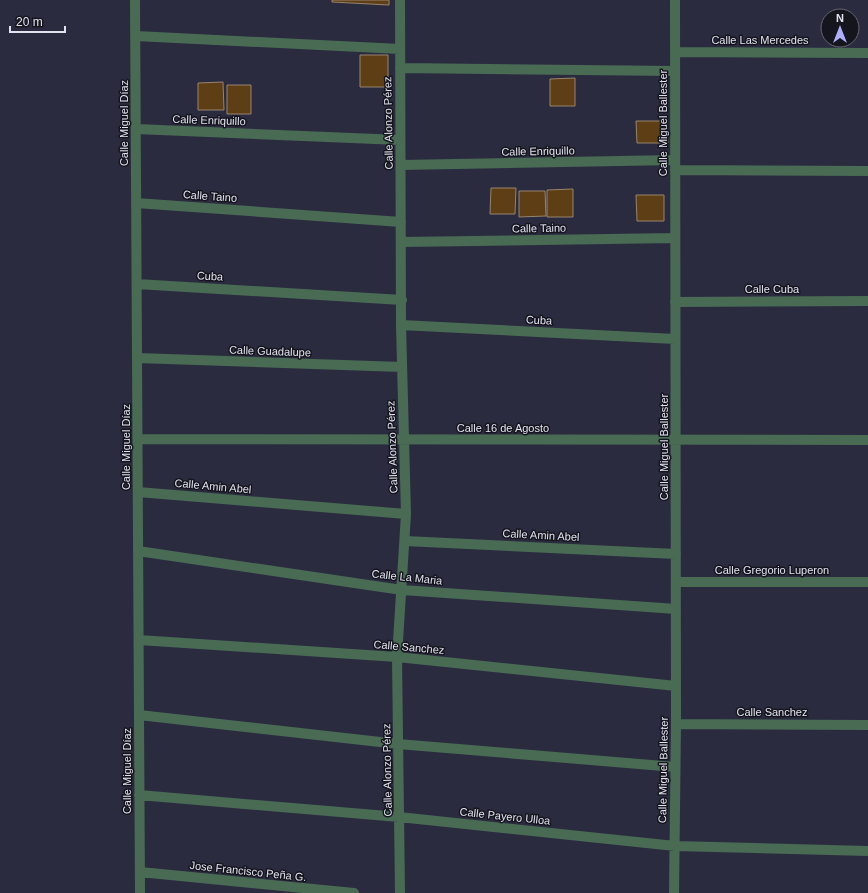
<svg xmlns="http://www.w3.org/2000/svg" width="868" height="893" viewBox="0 0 868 893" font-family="Helvetica,sans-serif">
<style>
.building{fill:#5e3e14;stroke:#97846e}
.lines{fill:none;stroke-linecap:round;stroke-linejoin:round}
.minor{stroke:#496b54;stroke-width:10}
.labels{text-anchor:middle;stroke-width:3;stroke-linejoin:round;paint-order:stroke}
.street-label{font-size:11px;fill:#e2e2f0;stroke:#15151e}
</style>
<rect width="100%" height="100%" fill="#2b2b40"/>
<path class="building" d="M332,0H389V5L332,2Z
M360,55H388V87H360Z
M575,78V106H550V79Z
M223,82L224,110H198V83Z
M227,85H251V114H227Z
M636,121H667L668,143H637Z
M491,188H516L515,214H490Z
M573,189V217H547V190Z
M519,191H545L546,216L519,217Z
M636,195H664V221H637Z"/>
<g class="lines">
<path class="minor" d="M135,0L140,893
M400,0L401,325L406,514L397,657L400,893
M136,36L400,49
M675,52L868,53
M400,68L675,71
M136,129L400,140
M401,165L675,160
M675,170L868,171
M136,203L401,222
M402,242L675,238
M137,284L402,300
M675,302L868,301
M401,325L675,339
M137,358L402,367
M138,439L868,440
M138,492L406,514
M405,541L676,554
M138,551L402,590L676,609
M676,582H868
M139,640L397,657L676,686
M139,715L398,744L675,767
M676,724L868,725
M139,795L399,817L675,846L868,851
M140,872L354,893
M674,893L676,724L675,0"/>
</g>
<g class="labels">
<g class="street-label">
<text x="760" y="44">Calle Las Mercedes</text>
<text transform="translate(209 120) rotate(2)" y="4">Calle Enriquillo</text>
<text transform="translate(124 123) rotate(-90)" y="4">Calle Miguel Díaz</text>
<text transform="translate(388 123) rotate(-91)" y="4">Calle Alonzo Pérez</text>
<text transform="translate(663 123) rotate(-90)" y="4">Calle Miguel Ballester</text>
<text transform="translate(538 151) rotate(-1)" y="4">Calle Enriquillo</text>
<text transform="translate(210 196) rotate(4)" y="4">Calle Taino</text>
<text transform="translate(539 228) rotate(-1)" y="4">Calle Taino</text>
<text transform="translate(210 276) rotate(3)" y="4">Cuba</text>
<text x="772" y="293">Calle Cuba</text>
<text transform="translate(539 320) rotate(3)" y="4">Cuba</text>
<text transform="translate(270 351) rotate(2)" y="4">Calle Guadalupe</text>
<text x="503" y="432">Calle 16 de Agosto</text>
<text transform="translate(126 447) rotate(-90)" y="4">Calle Miguel Díaz</text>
<text transform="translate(392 447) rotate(-92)" y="4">Calle Alonzo Pérez</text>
<text transform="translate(664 447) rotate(-90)" y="4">Calle Miguel Ballester</text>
<text transform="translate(213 486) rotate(5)" y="4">Calle Amin Abel</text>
<text transform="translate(541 535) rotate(3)" y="4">Calle Amin Abel</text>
<text x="772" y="574">Calle Gregorio Luperon</text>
<text transform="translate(407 577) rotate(6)" y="4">Calle La Maria</text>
<text transform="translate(409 647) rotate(5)" y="4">Calle Sanchez</text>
<text x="772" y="716">Calle Sanchez</text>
<text transform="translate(387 770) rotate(-91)" y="4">Calle Alonzo Pérez</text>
<text transform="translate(663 770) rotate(-89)" y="4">Calle Miguel Ballester</text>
<text transform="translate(127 771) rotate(-90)" y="4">Calle Miguel Díaz</text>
<text transform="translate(505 816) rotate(6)" y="4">Calle Payero Ulloa</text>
<text transform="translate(248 871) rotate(6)" y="4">Jose Francisco Peña G.</text>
</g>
</g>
<g transform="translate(840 28)"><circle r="19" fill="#15151e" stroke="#676772"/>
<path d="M0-3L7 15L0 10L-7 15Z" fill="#aeaefb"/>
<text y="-6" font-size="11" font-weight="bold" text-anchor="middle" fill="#e2e2f0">N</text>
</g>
<path d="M10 26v6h55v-6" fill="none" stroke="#e2e2f0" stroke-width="2"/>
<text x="16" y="26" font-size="12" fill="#e2e2f0" stroke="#15151e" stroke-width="3" paint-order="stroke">20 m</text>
</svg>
